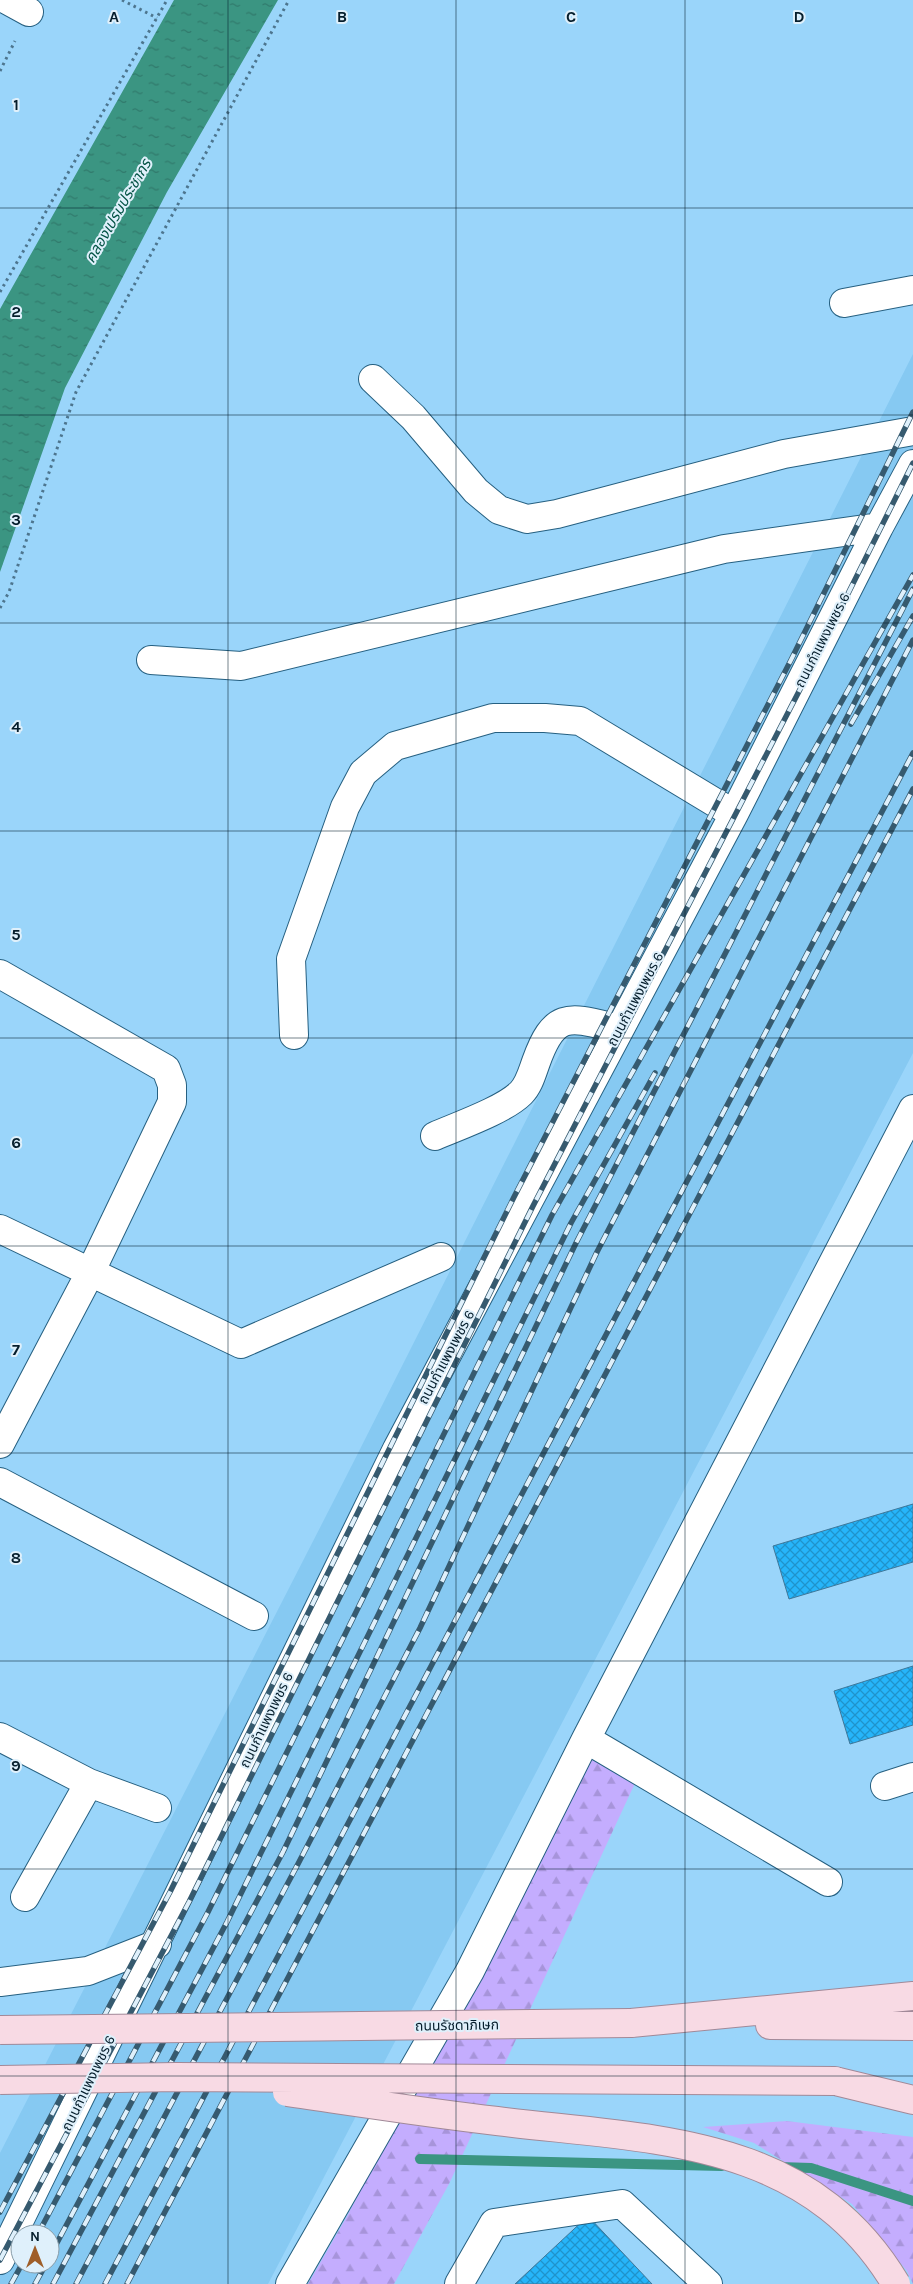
<svg xmlns="http://www.w3.org/2000/svg" width="913" height="2284" viewBox="0 0 913 2284" font-family="Karla,'Noto Sans Thai',sans-serif">
<style>
.built{fill:#86c9f2;fill-rule:evenodd}
.forest{fill:url(#forest-firs)}
.water{fill:url(#water-ripples)}
.lines{fill:none;stroke-linecap:round;stroke-linejoin:round}
.stream{stroke:#3b9582;stroke-width:10}
.building{fill:url(#building-cross-hatch);stroke:#3e7799}
.minor-casing{stroke:#266081;stroke-width:30}
.major-casing{stroke:#a18998;stroke-width:30}
.path{stroke:#4d758e;stroke-width:3;stroke-dasharray:2.5 4;stroke-linecap:butt}
.minor{stroke:#fff;stroke-width:28}
.major{stroke:#f8dae4;stroke-width:28}
.rail-casing{stroke:#365a6f;stroke-width:5.5}
.rail{stroke:#dff0fb;stroke-width:4;stroke-dasharray:11;stroke-linecap:butt}
.major-bridge-casing{stroke:#a18998;stroke-width:30;stroke-linecap:butt}
.major-bridge{stroke:#f8dae4;stroke-width:28}
.grid{fill:none;stroke:#061e2c;stroke-width:1;stroke-opacity:0.55}
.labels{text-anchor:middle;stroke-width:4;stroke-linejoin:round;paint-order:stroke}
.street-label{font-size:14px;fill:#061e2c;stroke:#dff0fb}
.water-label{font-size:15px;font-style:italic;fill:#045345;stroke:#dff0fb}
.grid-label{font-size:16px;text-anchor:middle;font-weight:bold;fill:#061e2c;stroke:#dff0fb;stroke-width:4;stroke-linejoin:round;paint-order:stroke}
</style>
<defs>
<pattern id="forest-firs" width="22" height="20" patternUnits="userSpaceOnUse" patternTransform="scale(1.25)"><rect width="22" height="20" fill="#c4adfe"/><path d="M5 1l3.5 6h-7zM16 11l3.5 6h-7z" fill="#a794da"/></pattern>
<pattern id="water-ripples" width="26" height="14" patternUnits="userSpaceOnUse" patternTransform="scale(1.25)"><rect width="26" height="14" fill="#3b9582"/><path d="M2 4q2-2 4 0t4 0M15 11q2-2 4 0t4 0" fill="none" stroke="#30796b"/></pattern>
<pattern id="building-cross-hatch" width="8" height="8" patternUnits="userSpaceOnUse" patternTransform="scale(1.25)"><rect width="8" height="8" fill="#26b5fa"/><path d="M0 0l8 8M0 8l8-8" fill="none" stroke="#1f93cb"/></pattern>
</defs>
<rect width="100%" height="100%" fill="#9ad5fa"/>
<path class="built" d="M913,354V1053L268,2284H0V2153L351,1467ZM20,2234H50V2264H20Z"/>
<path class="forest" d="M591,1755L636,1781L449,2184L394,2284H308L346,2218Z
M787,2121L913,2137V2284L907,2271L852,2204L754,2143L703,2127Z"/>
<path class="water" d="M174,0H278L167,192L65,388L0,572V309Z"/>
<g class="lines">
<path class="stream" d="M420,2159L722,2166
M779,2167L811,2168L913,2201"/>
</g>
<path class="building" d="M913,1504V1562L789,1599L773,1546Z
M913,1666V1725L850,1744L834,1691Z
M588,2216L652,2284H515Z"/>
<g class="lines">
<g class="minor-casing">
<path id="minor" d="M7,0L29,12
M844,303L913,290
M373,379L413,417L476,491L499,510L527,519L557,514L784,454L913,431
M151,660L241,666L724,549L879,527
M0,974L166,1069L172,1085V1102L90,1273L0,1444
M294,1035L291,959L345,807L363,773L395,746L493,718H545L580,721L734,814
M435,1136C458,1126 504,1110 521,1093C529,1085 532,1073 536,1062C555,1009 570,1017 619,1029
M0,1229L241,1344L441,1257
M0,1482L254,1616
M0,1737L89,1783L157,1808
M586,1739L828,1882
M885,1786L913,1777
M25,1897L89,1783
M0,1982L88,1971L157,1944
M0,2260L397,1449L734,814L879,527L913,464
M290,2284L470,1971L586,1739L913,1109
M459,2284L494,2223L622,2204L708,2284"/>
</g>
<g class="major-casing">
<path id="major" d="M631,2023L913,1996
M770,2025L913,2026
M835,2081L913,2100"/>
</g>
<path class="path" d="M122,0L157,18
M0,71L15,41
M0,292L167,0
M0,608L9,592L76,392L289,0"/>
<use href="#minor" class="minor"/>
<use href="#major" class="major"/>
<g class="rail-casing">
<path id="rail" d="M851,724L913,616
M0,2212L170,1892L514,1197L791,660L913,412
M38,2234L208,1912L552,1215L913,575
M50,2256L227,1922L571,1223L655,1073
M0,2260L189,1902L533,1206L810,670L913,463
M11,2284L22,2264
M35,2284L46,2264
M53,2284L283,1852L576,1243L913,589
M76,2284L299,1862L420,1628L597,1252L913,640
M105,2284L913,753
M127,2284L913,789"/>
</g>
<use href="#rail" class="rail"/>
<g class="major-bridge-casing">
<path id="major-bridge" d="M0,2030L631,2023
M0,2080L176,2077L835,2081
M287,2092C357,2102 427,2113 497,2121C649,2140 807,2135 896,2284"/>
</g>
<use href="#major-bridge" class="major-bridge"/>
</g>
<path class="grid" d="M228,0V2284M456,0V2284M685,0V2284M0,208H913M0,415H913M0,623H913M0,831H913M0,1038H913M0,1246H913M0,1453H913M0,1661H913M0,1869H913M0,2076H913"/>
<g class="labels">
<g class="street-label">
<text transform="translate(822 640) rotate(-63)" y="5">ถนนกำแพงเพชร 6</text>
<text transform="translate(635 999) rotate(-62)" y="5">ถนนกำแพงเพชร 6</text>
<text transform="translate(446 1357) rotate(-62)" y="5">ถนนกำแพงเพชร 6</text>
<text transform="translate(266 1720) rotate(-64)" y="5">ถนนกำแพงเพชร 6</text>
<text transform="translate(457 2025) rotate(-1)" y="5">ถนนรัชดาภิเษก</text>
<text transform="translate(88 2083) rotate(-64)" y="5">ถนนกำแพงเพชร 6</text>
</g>
<g class="water-label">
<text transform="translate(118 211) rotate(-60)" y="5">คลองเปรมประชากร</text>
</g>
</g>
<g class="grid-label">
<text x="114" y="22">A</text>
<text x="342" y="22">B</text>
<text x="571" y="22">C</text>
<text x="799" y="22">D</text>
<text x="16" y="110">1</text>
<text x="16" y="317">2</text>
<text x="16" y="525">3</text>
<text x="16" y="732">4</text>
<text x="16" y="940">5</text>
<text x="16" y="1148">6</text>
<text x="16" y="1355">7</text>
<text x="16" y="1563">8</text>
<text x="16" y="1771">9</text>
</g>
<g transform="translate(35 2249)"><circle r="24" fill="#dff0fb" stroke="#889ca8"/>
<path d="M0-4L9 19L0 12L-9 19Z" fill="#9f5e29"/>
<text y="-8" font-size="14" font-weight="bold" text-anchor="middle" fill="#061e2c">N</text>
</g>
</svg>
